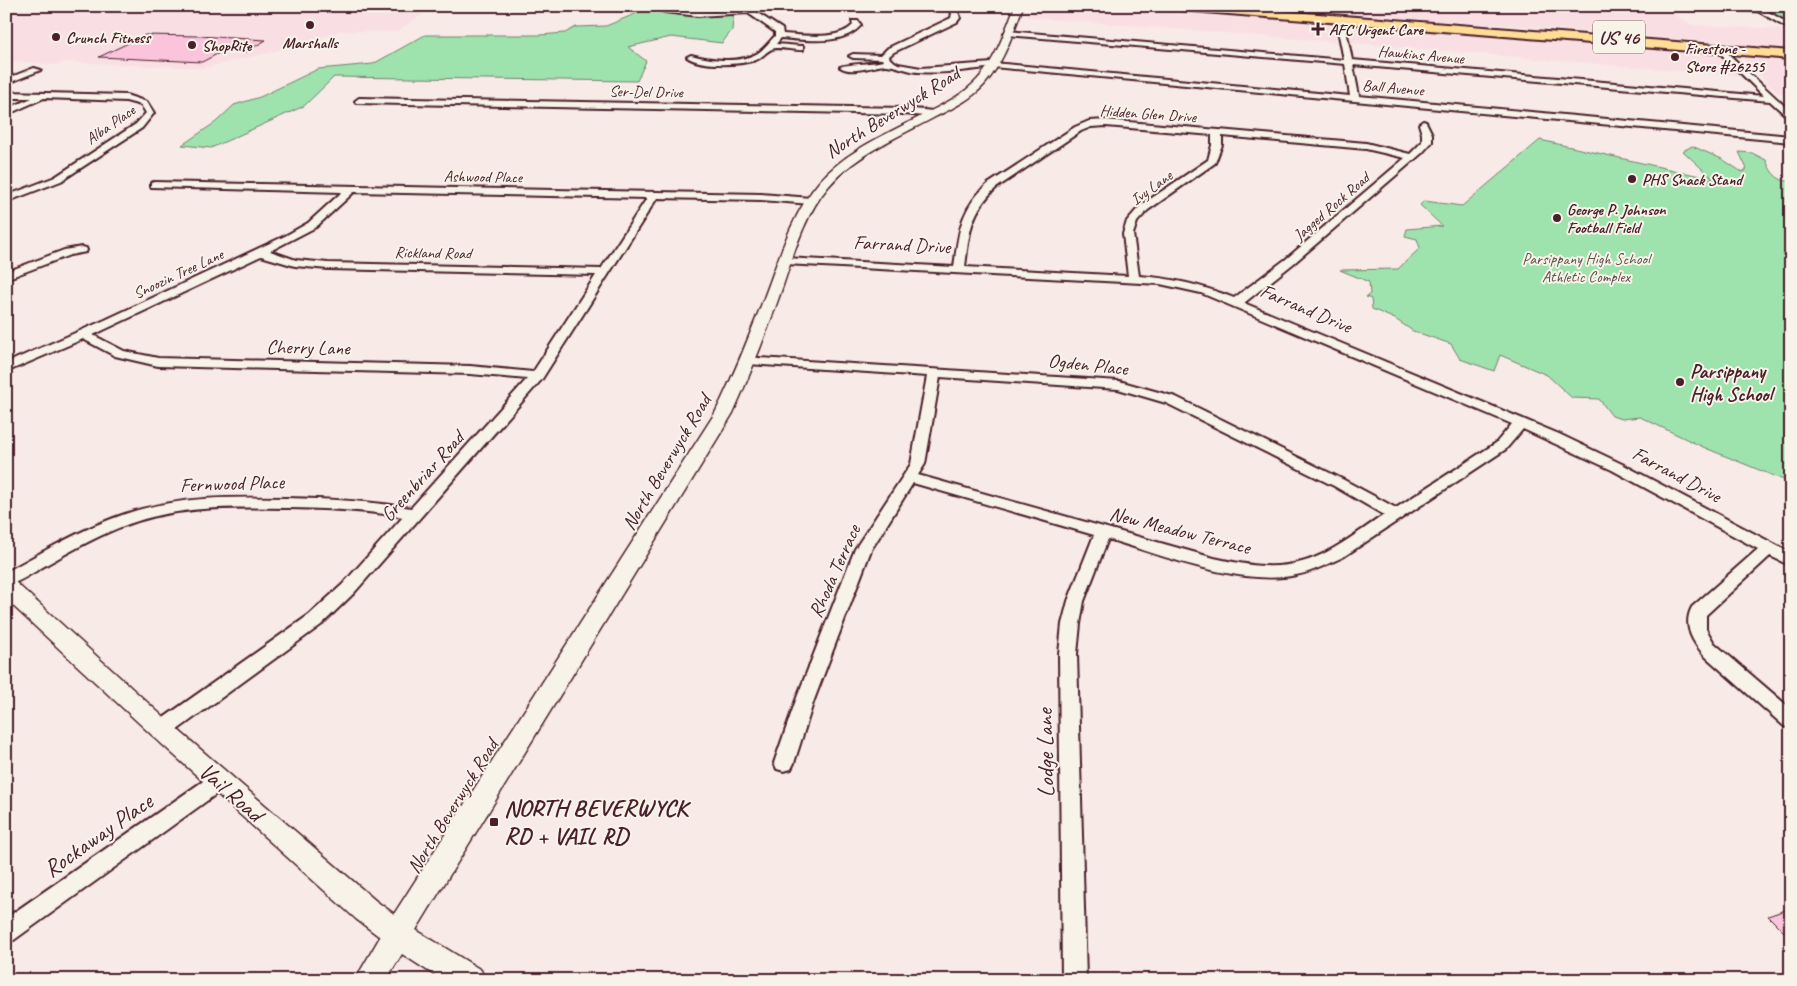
<svg xmlns="http://www.w3.org/2000/svg" width="1797" height="986" viewBox="0 0 1797 986" font-family="Caveat,sans-serif">
<style>
.built{fill:#f9dfe3}
.green{fill:#9ee2ae;stroke:#74806c}
.building{fill:#fbc4dd;stroke:#4a1f2b}
.lines{fill:none;stroke-linecap:round;stroke-linejoin:round}
.minor-casing{stroke:#4a1f2b;stroke-width:4}
.tertiary-casing{stroke:#4a1f2b;stroke-width:3}
.trunk-casing{stroke:#4a1f2b;stroke-width:4}
.minor{fill:#f7f3e8;fill-rule:evenodd}
.tertiary{fill:#f7f3e8;fill-rule:evenodd}
.trunk{fill:#ffdd96;fill-rule:evenodd}
.poi-dot{fill:#4a1f2b;stroke:#f7f3e8;stroke-width:2}
.labels{text-anchor:middle;stroke-width:4;stroke-linejoin:round;paint-order:stroke}
.far-poi-label{font-size:16px;font-weight:bold;fill:#4a1f2b;stroke:#f7f3e8;text-anchor:start}
.far-street-label{font-size:16px;fill:#4a1f2b;stroke:#f7f3e8}
.far-park-label{font-size:16px;fill:#5f504c;stroke:#f7f3e8}
.shield{fill:#f7f3e8;stroke:#7e5f64;stroke-width:1}
.shield-label{font-size:19px;font-weight:bold;fill:#4a1f2b}
.street-label{font-size:20px;fill:#4a1f2b;stroke:#f7f3e8}
.poi-label{font-size:20px;font-weight:bold;fill:#4a1f2b;stroke:#f7f3e8;text-anchor:start}
.near-street-label{font-size:24px;fill:#4a1f2b;stroke:#f7f3e8}
.near-poi-label{font-size:24px;font-weight:bold;fill:#4a1f2b;stroke:#f7f3e8;text-anchor:start}
</style>
<rect width="100%" height="100%" fill="#f8eae6"/>
<filter id="ink" filterUnits="userSpaceOnUse"><feTurbulence type="fractalNoise" baseFrequency=".02" numOctaves="2"/><feDisplacementMap in="SourceGraphic" scale="10" xChannelSelector="R" yChannelSelector="G"/><feConvolveMatrix kernelMatrix="1 2 1 2 8 2 1 2 1" color-interpolation-filters="sRGB"/></filter>
<g filter="url(#ink)">
<path class="built" d="M6,6H435L396,32L338,31L311,43L203,68L65,62L56,65L6,60Z
M1031,6H1144L1334,21L1337,42L1026,17Z
M1247,6H1661L1692,25L1784,29L1791,32V49L1497,24H1479Z
M1346,22L1719,51L1742,76L1350,43Z
M1738,54L1791,58V94L1778,93Z"/>
<path class="green" d="M712,6H745L734,11L732,30L722,43L671,37L628,47L646,61L637,81L334,77L304,106L211,148L182,145L216,122L234,105L260,97L318,69L373,64L425,35H540L565,33L576,27L606,26L642,11L705,10Z
M1661,6H1791V20L1775,19L1759,13L1664,9Z
M1540,140L1713,179L1683,151L1692,146L1722,159L1742,172L1747,169L1739,152L1752,153L1766,160C1770,171 1777,182 1791,181V483L1703,447L1640,417L1622,419L1612,416L1599,399L1572,398L1547,375L1500,355L1494,371L1460,359L1451,344L1413,331L1395,319L1372,309L1371,299L1366,297L1370,294L1369,282L1340,270L1398,269L1420,248L1417,239L1405,236L1407,229L1442,226L1420,205L1424,201L1462,206Z"/>
<path class="building" d="M145,35L199,36L266,40L246,52L223,51L202,62L99,57Z
M1791,908V939L1768,916Z"/>
<g class="lines">
<g class="minor-casing">
<path id="minor" d="M646,6L714,12L783,6L756,12L782,29L783,34C803,35 838,41 853,25L852,21H858L861,25C844,46 805,40 781,38L776,44L800,46H803V50C795,51 778,46 772,49C766,51 763,57 756,60C740,65 701,67 687,57L691,55C710,60 740,64 758,53C765,48 770,41 775,36V32L748,13L698,16L665,12Z
M894,6H900V7L897,9Z
M944,6C953,6 958,8 960,18L957,22L894,52L889,56L890,59L898,64L921,68L993,63L1350,96L1345,64L1008,35L1004,33L1008,31L1344,60L1336,20L1340,18L1344,20L1352,60L1764,96L1719,52L1718,50L1722,48L1791,112V120L1770,101L1353,65L1359,96L1791,136V142L993,67C969,70 944,74 919,72C910,72 891,64 885,65C872,66 852,75 840,67C845,64 872,64 883,61L882,59L853,58L849,56L853,54L881,55L888,48L951,18L952,13Z
M1749,6H1758L1791,25V30Z
M34,68L41,70L6,84V79Z
M6,92L126,95L147,102L154,113L142,128L61,181L6,202V196L55,177L136,124L146,113L141,105L126,101L44,98L6,115V109L32,98H6Z
M359,98L904,108L933,111L937,114L933,117L904,114L356,103L355,101Z
M1106,120L1366,143L1410,154L1422,142V134L1419,124L1423,121L1426,122L1432,134V142L1422,153L1294,263L1244,303L1559,434L1622,464L1791,553V566L1770,556L1706,615V629L1714,643L1791,709V728L1784,726L1706,657C1693,643 1682,626 1692,607L1758,549L1612,470L1523,429L1506,449L1343,557C1327,564 1313,572 1296,575C1242,587 1161,555 1108,539L1084,601L1080,624L1077,654L1086,980H1062L1059,654L1062,624L1068,601L1094,535L913,483L871,550L814,700L794,763L791,769L784,771L777,769L774,763L796,700L855,549L911,464L927,376L748,364L742,360L743,357L1119,381L1176,397L1344,480L1396,508L1496,443L1512,424L1201,293L1160,284L785,264L779,261L785,258L954,267C959,231 960,209 988,184L1075,127L1089,121ZM1106,126L1212,135V145L1208,160L1140,206L1127,221L1123,234L1128,276L965,267C969,234 970,212 996,188L1081,131L1091,127ZM1222,136L1366,149L1405,158L1286,259L1234,298C1204,286 1173,278 1139,276L1133,234L1137,222L1148,210L1215,163L1222,145ZM940,377L1118,389L1166,403L1334,486L1384,515C1358,532 1329,556 1298,563C1270,570 1241,564 1214,558L918,475L925,464Z
M154,182L761,194L811,198L816,201L811,204L761,200L657,198L542,379L354,593L321,625L169,736L162,738L155,736L153,730L155,724L309,615L342,585L403,517C366,510 327,509 289,508C232,507 175,505 121,527C95,537 71,551 46,565C34,572 20,582 6,586V572C45,551 83,528 125,514C178,496 232,497 286,498C328,499 370,501 411,508L527,379L470,374L158,366L115,356L83,339L6,372V363L105,320L285,236L308,223L342,192L151,187V183ZM354,192L647,198L601,269L328,263L296,260L270,251L316,227ZM261,256L295,266L328,269L596,275L533,372L470,366L158,358L124,351L93,335Z
M82,247L86,248L87,250L86,252L70,255L6,279V272L64,250Z
M219,772L226,775L229,781L226,787L14,940L6,943V918L212,775Z"/>
</g>
<g class="tertiary-casing">
<path id="tertiary" d="M1015,6H1023C1013,33 1004,62 985,84C972,99 953,108 935,117C898,137 856,154 828,187C802,218 792,261 779,297C765,337 750,375 733,413L416,930L481,970L485,980H442L402,954L386,980H355L380,937L356,919L154,737L10,603L6,599V577L13,580L170,723L376,901L394,914L715,413C734,375 749,337 764,298C779,259 791,215 819,182C847,150 889,133 927,113C944,104 963,95 977,80C996,60 1005,31 1015,6Z"/>
</g>
<g class="trunk-casing">
<path id="trunk" d="M1161,6H1215L1791,51V59L1167,9Z"/>
</g>
<use href="#minor" class="minor"/>
<use href="#tertiary" class="tertiary"/>
<use href="#trunk" class="trunk"/>
</g>
</g>
<g class="poi-dot">
<circle cx="310" cy="25" r="5"/>
<path d="M1315.5 21.5h5v5h5v5h-5v5h-5v-5h-5v-5h5z"/>
<circle cx="56" cy="37" r="5"/>
<circle cx="192" cy="45" r="5"/>
<circle cx="1675" cy="57" r="5"/>
<circle cx="1632" cy="179" r="5"/>
<circle cx="1557" cy="218" r="5"/>
<circle cx="1680" cy="382" r="5"/>
<rect x="489" y="817" width="10" height="10" rx="2.5"/>
</g>
<g class="labels">
<g class="far-poi-label">
<text x="1329" y="35">AFC Urgent Care</text>
<text x="66" y="43">Crunch Fitness</text>
<text x="310" y="48" text-anchor="middle">Marshalls</text>
<text x="202" y="51">ShopRite</text>
<text x="1685" y="54">Firestone -<tspan x="1685" dy="18">Store #26255</tspan></text>
<text x="1642" y="185">PHS Snack Stand</text>
<text x="1567" y="215">George P. Johnson<tspan x="1567" dy="18">Football Field</tspan></text>
</g>
<g class="far-street-label">
<text transform="translate(1421 54) rotate(5)" y="6">Hawkins Avenue</text>
<text transform="translate(1393 87) rotate(5)" y="6">Ball Avenue</text>
<text transform="translate(646 91) rotate(1)" y="6">Ser-Del Drive</text>
<text transform="translate(1148 113) rotate(4)" y="6">Hidden Glen Drive</text>
<text transform="translate(110 124) rotate(-35)" y="6">Alba Place</text>
<text transform="translate(483 176) rotate(1)" y="6">Ashwood Place</text>
<text transform="translate(1151 187) rotate(-36)" y="6">Ivy Lane</text>
<text transform="translate(1331 206) rotate(-41)" y="6">Jagged Rock Road</text>
<text transform="translate(433 252) rotate(1)" y="6">Rickland Road</text>
<text transform="translate(178 273) rotate(-25)" y="6">Snoozin Tree Lane</text>
</g>
<g class="far-park-label">
<text x="1586" y="264">Parsippany High School<tspan x="1586" dy="18">Athletic Complex</tspan></text>
</g>
<rect class="shield" x="1593" y="20.5" width="52" height="33" rx="4"/>
<g class="shield-label">
<text x="1619" y="44">US 46</text>
</g>
<g class="street-label">
<text transform="translate(892 112) rotate(-32)" y="7">North Beverwyck Road</text>
<text transform="translate(902 244) rotate(3)" y="7">Farrand Drive</text>
<text transform="translate(1306 308) rotate(23)" y="7">Farrand Drive</text>
<text transform="translate(308 347) rotate(1)" y="7">Cherry Lane</text>
<text transform="translate(1088 364) rotate(6)" y="7">Ogden Place</text>
<text transform="translate(666 462) rotate(-59)" y="7">North Beverwyck Road</text>
<text transform="translate(1677 474) rotate(28)" y="7">Farrand Drive</text>
<text transform="translate(422 476) rotate(-48)" y="7">Greenbriar Road</text>
<text transform="translate(232 483) rotate(-2)" y="7">Fernwood Place</text>
<text transform="translate(1180 530) rotate(14)" y="7">New Meadow Terrace</text>
<text transform="translate(834 571) rotate(-66)" y="7">Rhoda Terrace</text>
<text transform="translate(452 806) rotate(-58)" y="7">North Beverwyck Road</text>
</g>
<g class="poi-label">
<text x="1690" y="378">Parsippany<tspan x="1690" dy="23">High School</tspan></text>
</g>
<g class="near-street-label">
<text transform="translate(1045 753) rotate(-91)" y="8">Lodge Lane</text>
<text transform="translate(231 792) rotate(41)" y="8">Vail Road</text>
<text transform="translate(98 835) rotate(-35)" y="8">Rockaway Place</text>
</g>
<g class="near-poi-label">
<text x="504" y="816">NORTH BEVERWYCK<tspan x="504" dy="28">RD + VAIL RD</tspan></text>
</g>
</g>
<rect width="1797" height="986" fill="none" stroke="#f7f3e8" stroke-width="25"/>
<rect x="12" y="12" width="1772" height="961" fill="none" stroke="#4a1f2b" stroke-width="2" filter="url(#ink)"/>
</svg>
